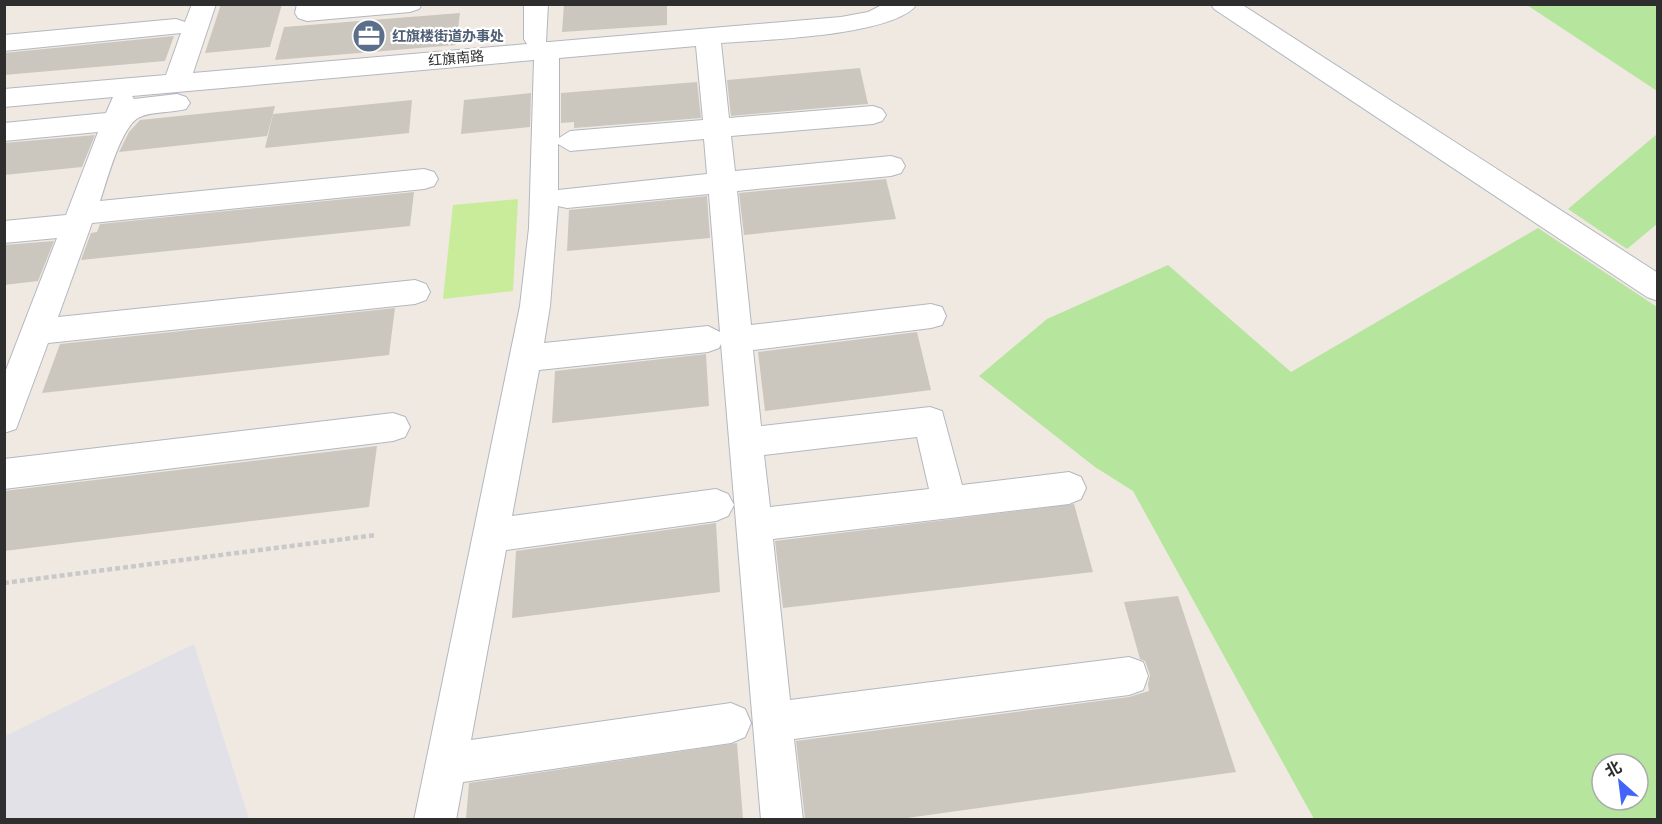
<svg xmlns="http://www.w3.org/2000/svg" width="1662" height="824" viewBox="0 0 1662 824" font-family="Montserrat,'Noto Sans SC',sans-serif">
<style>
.industrial{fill:#e3e1e8}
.green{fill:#b6e59e;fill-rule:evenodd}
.pitch{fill:#c9ec9a}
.building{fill:#cbc7bf}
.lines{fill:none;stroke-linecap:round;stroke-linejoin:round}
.minor-casing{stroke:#b4b7c1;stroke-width:2}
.path{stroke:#c9c9c9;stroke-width:4.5;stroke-dasharray:5 3;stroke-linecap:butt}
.minor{fill:#fff;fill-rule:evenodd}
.labels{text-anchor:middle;stroke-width:4.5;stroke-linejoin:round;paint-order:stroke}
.far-service-label{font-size:14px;font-weight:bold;fill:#4e5e75;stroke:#fff;text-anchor:start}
.far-street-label{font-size:14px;fill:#2e2e2e;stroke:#fff}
</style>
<rect width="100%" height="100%" fill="#efe9e1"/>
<path class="industrial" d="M194,644L249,819H5V736Z"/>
<path class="green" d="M1527,5H1657V91Z
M1657,134V224L1627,249L1568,209Z
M1538,228L1657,307V819H1314L1133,491L1095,467L979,376L1047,319L1168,265L1291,372ZM1602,764H1638V800H1602Z"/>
<path class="pitch" d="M518,199L513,291L443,299L453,205Z"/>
<path class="building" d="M221,4H282L270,47L205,53Z
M564,4H667V25L562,32Z
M460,13L456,45L275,60L284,27Z
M174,36L165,61L4,75V53Z
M860,68L868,104L731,116L727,80Z
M697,82L701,118L574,128V122L561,123V93Z
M531,93L530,127L461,134L464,100Z
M412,100L409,133L265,148L273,114Z
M275,106L267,136L119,152L129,132L140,120Z
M95,135L82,167L4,175V143Z
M886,179L896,219L744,235L739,193Z
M414,192L410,226L81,260L91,233L97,232L100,224Z
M707,196L710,238L567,251L569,210Z
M54,241L38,281L4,285V245Z
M395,308L389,355L42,393L60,344Z
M917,332L931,390L765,411L758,352Z
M706,354L709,406L552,423L555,371Z
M377,446L369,507L4,551V491Z
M1074,504L1093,572L783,608L775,541Z
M716,523L720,592L512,618L516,551Z
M1178,596L1236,772L900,819H805L796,741L1129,697L1149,691L1148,684L1150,675L1145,661L1140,659L1124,602Z
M737,743L743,819H466L469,783Z"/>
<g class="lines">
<g class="minor-casing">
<path id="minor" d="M192,4H216L193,73L527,44L524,39V4H548L546,42H549L841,17L868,12L884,4H917C896,36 760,40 721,43L729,118L873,106L882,109L886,115L882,121L873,124L731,136L735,171L891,156L901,159L905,166L901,173L891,176L737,191L751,325L931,304L942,307L946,316L942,325L931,328L753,350L761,426L930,407L942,411L962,485L1069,472L1081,477L1086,488L1081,499L1069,504L773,539L790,700L1129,657L1143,662L1148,676L1143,690L1129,695L794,739L803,820H761L721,344L719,348L708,352L539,370L512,516L716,489L728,494L734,505L728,516L716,521L506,550L471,740L731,703L745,709L751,723L745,737L731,743L463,782L456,820H414L520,306L529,228L534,60L132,96L134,99L177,94L186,97L190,103L186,109C172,113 153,111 140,117C121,125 107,181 100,201L424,169L434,172L438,179L434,186L424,189L92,223L58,317L415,280L426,284L430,292L426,300L415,304L48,343L16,429L4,433V375L57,238L4,243V221L66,215L98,132L4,141V123L106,113L113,97L4,107V89L166,75L181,33L4,51V35L176,19L185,22ZM696,46L703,120L570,131L559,138V58ZM704,139L707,174L558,190V144L570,151ZM709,194L720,332L708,326L544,343L550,306L558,206L567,208ZM917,437L929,489L770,507L764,455Z
M297,4H422L419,9L410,12L307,21L298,18L295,13Z
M1211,4H1241L1658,273V301L1647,297L1214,9Z
M393,413L405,417L410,427L405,437L393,441L4,489V459Z"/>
</g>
<path class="path" d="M4,583L376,535"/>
<use href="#minor" class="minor"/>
</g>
<defs>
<g id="office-disc" transform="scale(1.725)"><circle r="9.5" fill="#5c6f8a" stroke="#fff"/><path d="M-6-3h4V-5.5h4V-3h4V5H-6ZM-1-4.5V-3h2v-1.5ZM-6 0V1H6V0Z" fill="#fff"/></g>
</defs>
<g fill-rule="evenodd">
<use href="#office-disc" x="369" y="36"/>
</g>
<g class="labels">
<g class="far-service-label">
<text x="392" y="41">红旗楼街道办事处</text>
</g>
<g class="far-street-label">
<text transform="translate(456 58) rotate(-5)" y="5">红旗南路</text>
</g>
</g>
<rect width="1662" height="824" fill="none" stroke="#2e2e2e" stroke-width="12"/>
<g transform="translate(1620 782) rotate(332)"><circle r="28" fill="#ffffff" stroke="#ababab" stroke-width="1.5"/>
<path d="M0-4.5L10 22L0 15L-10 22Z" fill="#4264fb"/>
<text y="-9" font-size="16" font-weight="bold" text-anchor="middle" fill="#2e2e2e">北</text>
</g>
</svg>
